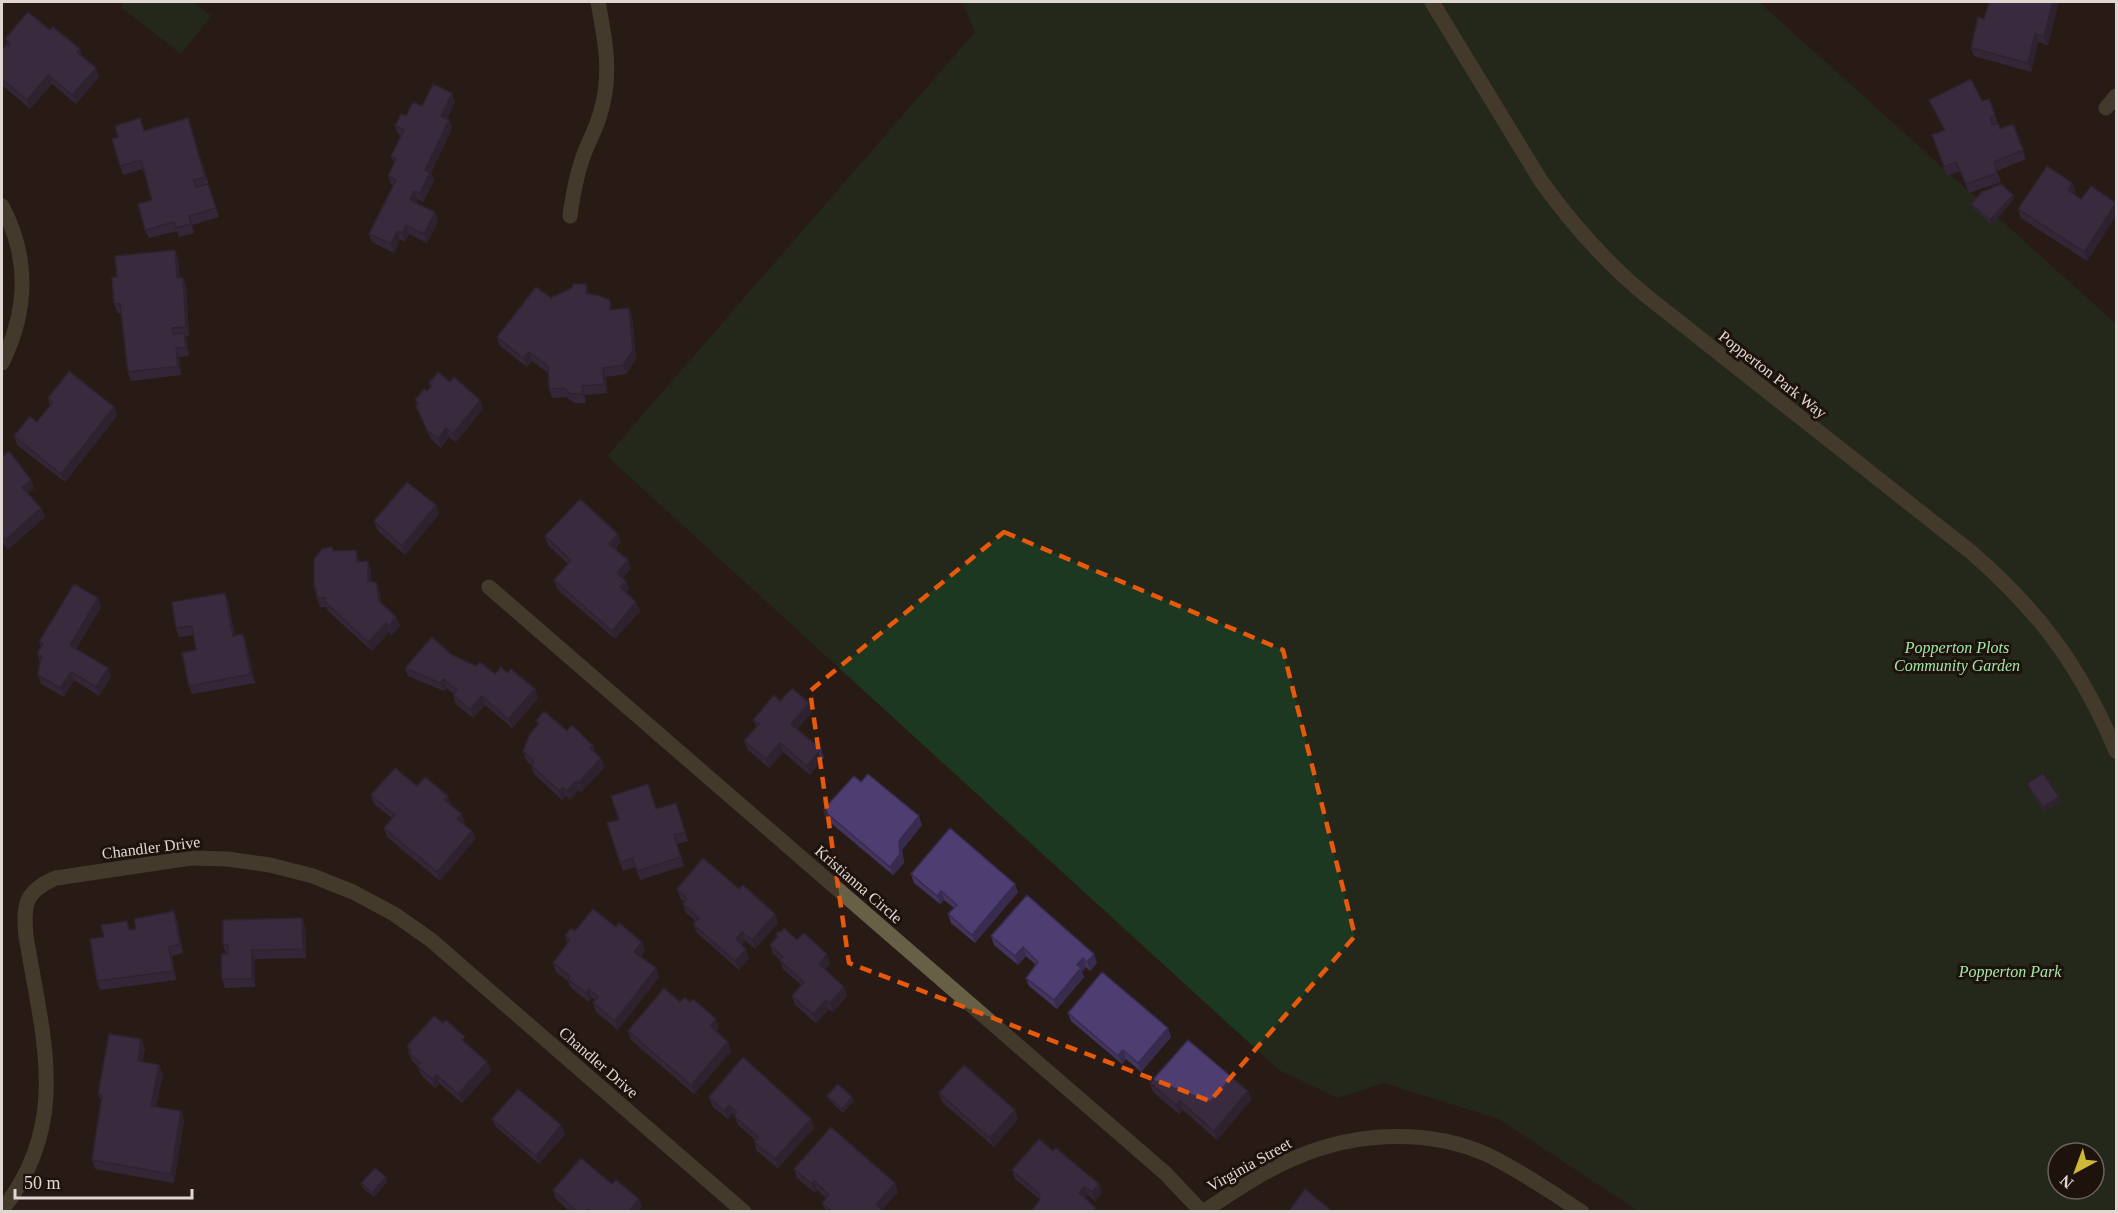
<svg xmlns="http://www.w3.org/2000/svg" width="2118" height="1213" viewBox="0 0 2118 1213" font-family="'Times New Roman',serif">
<style>
.green{fill:#1d3820;fill-rule:evenodd}
.lines{fill:none;stroke-linecap:round;stroke-linejoin:round}
.minor{stroke:#675f46;stroke-width:15}
.wall{fill:#433460}
.shaded-wall{fill:#372b4e}
.building{fill:#4e3d70;stroke:#372b4e;stroke-width:1.5}
.marked{fill:none;stroke:#e8590c;stroke-width:4.5;stroke-dasharray:12 8;stroke-linejoin:round}
.labels{text-anchor:middle;stroke-width:6;stroke-linejoin:round;paint-order:stroke}
.street-label{font-size:16px;fill:#e0d7d3;stroke:#1e120d}
.park-label{font-size:16px;font-style:italic;fill:#9fe8a7;stroke:#1e120d}
</style>
<rect width="100%" height="100%" fill="#281b16"/>
<path class="green" d="M125,2H193L211,16L181,54L121,7Z
M962,2H1759L2116,324V1211H1638L1499,1119L1384,1083L1338,1098L1279,1070L607,456L975,32ZM2058,1153H2094V1189H2058Z"/>
<g class="lines">
<path class="minor" d="M1432,2L1541,181C1572,224 1607,264 1649,298L1971,552C2040,612 2080,666 2116,751
M2106,108L2116,96
M2,206C30,259 28,310 2,363
M570,216C573,193 577,171 586,149C591,137 598,124 601,111C612,73 605,39 598,2
M489,587L1165,1173L1202,1212
M2,1210C72,1123 42,1035 26,936C23,904 25,891 56,878L191,858L228,859L270,865L313,876L353,892L394,914L431,940L744,1212
M1203,1212C1233,1192 1263,1171 1297,1157C1356,1132 1429,1128 1488,1155C1521,1171 1551,1192 1582,1212"/>
</g>
<path class="wall" d="M1989,2H2058L2048,45L2038,42L2031,72L1974,56L1971,48L1984,19Z
M50,30L80,49L82,57L99,77L76,104L52,84L30,109L2,85V50L8,45L5,39Z
M1989,99L2000,129L2013,124L2026,159L1997,171L2001,182L1969,193L1960,171L1947,176L1932,135L1944,130L1929,100L1982,101Z
M455,102L447,119L449,120L452,128L431,173L434,181L423,202L418,199L416,203L438,221L427,243L409,234L405,242L400,239L394,253L372,242L369,234L393,185L391,184L388,176L394,163L391,156L401,136L398,134L395,126L406,116L422,106Z
M188,118L219,217L192,225L194,233L179,237L177,231L149,238L145,230L152,200L143,169L123,175L120,166L144,130Z
M2072,183L2076,192L2074,194L2081,199L2116,203V216L2087,261L2021,218L2018,209Z
M2013,195L2014,199L1992,225L1973,208L1971,204Z
M175,250L178,259L180,278H183L186,286L189,336H185L187,341L189,356L179,357L181,375L131,381L128,372L121,313H118L114,304L117,277Z
M589,292L590,294L613,310L632,317L636,359L626,374L606,377L607,393L585,395L586,403H575L566,397L552,398L549,389L548,373L532,361L527,367L500,346L497,337L551,298Z
M429,383L483,409L456,442L449,437L441,448L431,439L416,406L417,405L415,400L427,391L430,387Z
M48,398L114,407L117,416L65,482L17,445L14,436L37,422L50,405Z
M2,457L34,488L28,493L41,508L45,517L8,549L2,542Z
M436,505L439,514L405,555L377,530L374,521Z
M618,534L621,542L615,549L631,569L623,578L629,589L626,593L636,602L640,611L615,639L557,589L554,580L568,564L548,545L545,536Z
M332,547L334,551L359,559V562L371,570V582H376L379,590L381,603L400,626L392,635L389,632L372,651L328,611L326,607H320L314,588Z
M228,601L235,636L246,643L255,683L192,694L189,686L196,650L193,635L179,637L176,628Z
M101,607L76,649L108,668L111,677L99,696L74,680L64,697L41,684L38,675L40,662L37,653L41,646L39,642Z
M452,655L495,674L507,673L535,689L538,698L512,728L485,705L473,718L456,704L453,695L454,694L446,688L444,691L408,676L405,668Z
M780,701L812,712L797,729L824,758L810,775L783,752L769,768L748,750L744,741L756,727L753,720Z
M536,721L567,731L593,746L596,754L605,767L581,792L579,790L570,800L566,796L562,800L534,774L531,765L526,760L523,751L538,725Z
M861,782L922,825L902,850L904,863L893,875L826,819L823,810Z
M2027,784L2059,797L2060,802L2044,812L2029,788Z
M417,786L451,805L465,823L464,824L472,831L475,839L440,881L387,837L384,828L392,818L374,804L371,795Z
M676,803L688,841L677,844L684,866L640,880L635,867L623,871L607,823Z
M911,874L1018,892L975,943L951,923L948,914L954,908L944,900L940,904L914,883Z
M677,889H739L775,914L778,923L755,949L745,940L742,945L749,958L739,970L697,933L693,924L696,921L686,913L683,904L684,902L680,898Z
M302,918L305,927L306,958L255,959V987L225,988L222,979L226,954L223,945Z
M177,920L183,953L172,956L176,980L100,990L97,981L104,937Z
M616,927L642,942L645,951L640,957L659,977L618,1030L596,1012L593,1003L595,1000L592,998L589,1002L571,988L568,981L556,972L553,963L568,943L565,936L575,931Z
M781,932L827,954L830,963L825,969L844,987L847,996L833,1012L829,1009L816,1023L795,1005L792,996L801,985L783,969L780,960L773,954L770,945L777,937L776,934Z
M991,936L1097,963L1090,971L1086,967L1082,972L1084,977L1057,1009L1029,986L1026,978L1036,965L1026,956L1018,965L994,945Z
M680,1002L719,1028L716,1032L728,1042L731,1051L694,1094L631,1040L628,1031Z
M1068,1013L1168,1028L1171,1037L1141,1072L1126,1059L1122,1064L1071,1021Z
M141,1039L145,1048L142,1062L163,1074L156,1107L181,1111L184,1120L174,1183L95,1169L92,1160L101,1101L98,1094Z
M468,1045L487,1062L491,1071L462,1103L440,1084L435,1088L421,1075L418,1066L412,1061L407,1046Z
M1150,1083L1248,1091L1251,1100L1217,1140L1183,1110L1179,1114L1153,1092Z
M939,1093L1018,1119L994,1147L942,1102Z
M827,1096L854,1101L843,1113L829,1100Z
M709,1097L814,1128L778,1168L757,1151L754,1142L755,1140L737,1124L735,1115L733,1113L728,1119L712,1106Z
M492,1119L561,1125L565,1134L539,1164L496,1127Z
M1039,1139L1102,1193L1095,1201L1088,1195L1040,1200L1015,1179L1012,1170Z
M794,1169L898,1192L881,1211L882,1212H826L822,1203L826,1198L817,1190L815,1193L797,1178Z
M386,1177L387,1182L374,1197L363,1188L361,1183Z
M612,1184L639,1199L642,1207L638,1212H570L556,1199L553,1190Z"/>
<path class="shaded-wall" d="M2053,2H2059L2048,45L2044,36Z
M2035,34L2038,42L2031,72L2028,63Z
M96,68L99,77L76,104L72,95Z
M48,75L52,84L30,109L27,100Z
M452,93L455,102L444,124L441,116Z
M449,120L452,128L431,173L434,181L423,202L420,193L425,170Z
M2072,183L2076,192L2071,199L2068,190Z
M414,191L418,199L413,209L410,200Z
M2013,195L2014,199L1992,225L1990,220Z
M2116,203V216L2087,261L2084,252Z
M435,212L438,221L427,243L424,234Z
M406,225L409,234L405,242L402,233Z
M397,231L400,239L394,253L391,244Z
M175,250L178,259L180,286L177,278Z
M183,278L186,286L189,336L186,327Z
M629,308L632,317L636,359L626,374L623,365Z
M184,333L187,341L189,356L186,348Z
M176,348L179,357L181,375L178,366Z
M529,352L532,361L527,367L523,358Z
M603,368L606,377L607,393L604,384Z
M582,386L585,395L586,403L583,394Z
M480,400L483,409L456,442L453,434Z
M114,407L117,416L65,482L61,474Z
M446,428L449,437L441,448L438,439Z
M31,480L34,488L25,496L22,487Z
M436,505L439,514L405,555L402,546Z
M41,508L45,517L8,549L5,540Z
M618,534L621,542L612,553L609,544Z
M356,550L359,559L360,571L357,562Z
M628,560L631,569L620,581L617,573Z
M368,561L371,570V591L368,582Z
M626,581L629,589L624,596L620,587Z
M376,582L379,590L383,610L379,601Z
M225,593L228,601L237,645L233,636Z
M98,598L101,607L73,654L70,645Z
M636,602L640,611L615,639L612,631Z
M396,617L400,626L392,635L389,626Z
M386,623L389,632L372,651L368,642Z
M243,634L246,643L255,683L251,674Z
M108,668L111,677L99,696L96,687Z
M71,672L74,680L64,697L60,688Z
M443,679L446,688L444,691L440,683Z
M535,689L538,698L512,728L508,719Z
M482,696L485,705L473,718L470,709Z
M809,703L812,712L794,733L791,724Z
M780,743L783,752L769,768L766,759Z
M821,749L824,758L810,775L807,766Z
M601,758L605,767L581,792L578,783Z
M576,781L579,790L570,800L567,791Z
M563,787L566,796L562,800L559,791Z
M448,796L451,805L444,800Z
M2059,797L2060,802L2044,812L2043,807Z
M462,814L465,823L461,827L457,819Z
M919,816L922,825L902,850L904,863L893,875L890,867L899,841Z
M472,831L475,839L440,881L437,872Z
M1015,884L1018,892L975,943L972,935Z
M941,891L944,900L940,904L937,896Z
M174,911L177,920L183,953L180,944Z
M775,914L778,923L755,949L752,940Z
M302,918L305,927L306,958L303,949Z
M742,932L745,940L739,948L736,939Z
M642,942L645,951L637,961L634,952Z
M169,947L172,956L176,980L173,971Z
M1023,947L1026,956L1018,965L1015,956Z
M746,949L749,958L739,970L735,961Z
M252,950L255,959V987L252,979Z
M827,954L830,963L822,972L819,964Z
M1094,954L1097,963L1090,971L1087,962Z
M1083,958L1086,967L1082,972L1084,977L1057,1009L1054,1000L1077,965Z
M656,968L659,977L618,1030L615,1021Z
M844,987L847,996L833,1012L830,1003Z
M589,989L592,998L589,1002L586,993Z
M826,1000L829,1009L816,1023L813,1014Z
M716,1019L719,1028L713,1035L710,1026Z
M1168,1028L1171,1037L1141,1072L1138,1063Z
M141,1039L145,1048L141,1070L138,1061Z
M728,1042L731,1051L694,1094L691,1085Z
M1123,1050L1126,1059L1122,1064L1118,1056Z
M487,1062L491,1071L462,1103L458,1094Z
M159,1065L163,1074L154,1115L151,1106Z
M437,1075L440,1084L435,1088L432,1079Z
M1248,1091L1251,1100L1217,1140L1214,1131Z
M852,1097L854,1101L843,1113L842,1109Z
M1180,1101L1183,1110L1179,1114L1176,1105Z
M729,1105L733,1113L728,1119L724,1111Z
M1015,1110L1018,1119L994,1147L990,1138Z
M181,1111L184,1120L174,1183L171,1174Z
M811,1119L814,1128L778,1168L775,1159Z
M561,1125L565,1134L539,1164L536,1156Z
M386,1177L387,1182L374,1197L372,1193Z
M814,1181L817,1190L815,1193L812,1184Z
M895,1183L898,1192L881,1211L882,1212H878L876,1205Z
M1099,1184L1102,1193L1095,1201L1092,1192Z
M1084,1186L1088,1195L1082,1202L1079,1193Z
M639,1199L642,1207L638,1212H628Z"/>
<path class="building" d="M1989,2H2053L2044,36L2035,34L2028,63L1971,48L1978,17L1984,19Z
M28,12L50,30L53,27L80,49L77,52L96,68L72,95L48,75L27,100L2,79V50L7,44L9,46L10,43L5,39Z
M1971,79L1982,101L1989,99L1995,115L1990,118L1992,125L1998,123L2000,129L2013,124L2023,150L1994,162L1997,173L1966,184L1956,162L1944,167L1932,135L1945,130L1929,100Z
M433,84L452,93L441,116L449,120L425,170L430,172L420,193L414,191L410,200L435,212L424,234L406,225L402,233L397,231L391,244L369,234L396,180L388,176L396,159L391,156L404,130L395,126L401,114L406,116L413,102L422,106Z
M140,118L144,131L188,118L205,177L194,180L196,187L208,184L216,208L189,216L191,224L176,228L174,222L145,230L138,204L152,200L141,160L120,166L112,139L118,137L115,126Z
M2047,166L2072,183L2068,190L2081,199L2091,186L2116,203L2084,252L2018,209Z
M2001,184L2013,195L1990,220L1971,204L1982,192Z
M175,250L177,278H183L186,327L172,328L173,334L184,333L186,348H176L178,366L128,372L120,304H114L112,277H117L115,256Z
M573,284H586L587,294L597,295L610,300V310L629,308L633,350L623,365L603,368L604,384L582,386L583,394H571L563,388L549,389L548,366L529,352L523,358L497,337L536,287L551,298L572,288Z
M69,371L114,407L61,474L14,436L30,416L37,422L53,402L48,398Z
M438,372L450,382L454,377L480,400L453,434L446,428L438,439L427,430L416,406L418,403L415,400L424,389L427,391L432,385L429,383Z
M9,451L31,480L22,487L41,508L5,540L2,537V457Z
M407,482L436,505L402,546L374,521Z
M580,499L618,534L609,544L628,560L617,573L626,581L620,587L636,602L612,631L554,580L571,560L545,536Z
M332,547L333,551L356,550L357,562L368,561V582H376L379,601L396,617L389,626L386,623L368,642L325,602V598H317L316,588H314V559L322,549Z
M74,584L98,598L70,645L108,668L96,687L71,672L60,688L38,675L41,656L37,653L43,644L39,642Z
M225,593L233,636L243,634L251,674L189,686L182,653L196,650L192,626L176,628L172,602Z
M432,637L452,655L476,666L480,662L495,674L501,667L507,673L511,669L535,689L508,719L482,696L470,709L453,695L457,690L443,679L440,683L405,668Z
M792,688L809,703L791,724L821,749L807,766L780,743L766,759L744,741L759,724L753,720L774,695L780,701Z
M544,711L567,731L572,725L593,746L590,748L601,758L578,783L576,781L567,791L563,787L559,791L531,765L534,762L523,751L530,734L539,723L536,721Z
M395,768L417,786L425,777L448,796L444,800L462,814L457,819L472,831L437,872L384,828L395,815L371,795Z
M2043,773L2059,797L2043,807L2027,784Z
M868,774L919,816L899,841L900,854L890,867L823,810L854,776L861,782Z
M648,784L656,809L676,803L685,832L674,835L681,857L637,871L632,858L620,863L607,823L619,820L611,796Z
M950,828L1015,884L972,935L948,914L957,905L941,891L937,896L911,874Z
M703,858L739,889L743,885L775,914L752,940L742,932L736,939L746,949L735,961L693,924L699,918L683,904L687,899L677,889Z
M1027,895L1094,954L1087,962L1083,958L1077,965L1081,968L1054,1000L1026,978L1038,962L1023,947L1015,956L991,936Z
M593,909L616,927L619,923L642,942L634,952L656,968L615,1021L593,1003L598,997L589,989L586,993L568,979L570,976L553,963L570,940L565,936L571,928L575,931Z
M174,911L180,944L169,947L173,971L97,981L90,939L104,937L101,925L127,921L129,930L136,929L134,919Z
M302,918L303,949L252,950V979H222L221,954H228V945H223V920Z
M784,928L797,940L804,933L827,954L819,964L844,987L830,1003L826,1000L813,1014L792,996L804,982L779,960L783,957L770,945L778,936L776,934L779,931L781,932Z
M1102,972L1168,1028L1138,1063L1123,1050L1118,1056L1068,1013Z
M664,988L680,1002L685,997L690,1002L693,999L716,1019L710,1026L728,1042L691,1085L628,1031Z
M434,1016L443,1023L446,1020L465,1037L462,1040L487,1062L458,1094L437,1075L432,1079L417,1066L420,1063L409,1053L411,1050L407,1046Z
M109,1034L141,1039L138,1061L159,1065L151,1106L181,1111L171,1174L92,1160L102,1095L98,1094Z
M1188,1040L1248,1091L1214,1131L1180,1101L1176,1105L1150,1083Z
M743,1057L811,1119L775,1159L754,1142L758,1137L734,1116L737,1112L729,1105L724,1111L709,1097Z
M964,1065L1015,1110L990,1138L939,1093Z
M838,1084L852,1097L842,1109L827,1096Z
M518,1089L561,1125L536,1156L492,1119Z
M831,1127L895,1183L876,1205L881,1209L878,1212H832L822,1203L829,1195L814,1181L812,1184L794,1169Z
M1039,1139L1053,1151L1056,1148L1099,1184L1092,1192L1084,1186L1079,1193L1096,1208L1092,1212H1030L1040,1200L1039,1194L1012,1170Z
M581,1158L612,1184L616,1180L639,1199L628,1212H591L588,1209L585,1212H577L553,1190Z
M375,1168L386,1177L372,1193L361,1183Z
M1305,1189L1333,1212H1288Z"/>
<path d="M0 0H2118V1213H0ZM1004,532L1283,650L1355,936L1210,1101L849,963L810,691Z" fill="#281b16" fill-opacity=".55" fill-rule="evenodd"/>
<path class="marked" d="M1004,532L1283,650L1355,936L1210,1101L849,963L810,691Z"/>
<g class="labels">
<g class="street-label">
<text transform="translate(1773 374) rotate(38)" y="6">Popperton Park Way</text>
<text transform="translate(151 847) rotate(-7)" y="6">Chandler Drive</text>
<text transform="translate(859 884) rotate(41)" y="6">Kristianna Circle</text>
<text transform="translate(599 1062) rotate(41)" y="6">Chandler Drive</text>
<text transform="translate(1249 1164) rotate(-29)" y="6">Virginia Street</text>
</g>
<g class="park-label">
<text x="1957" y="653">Popperton Plots<tspan x="1957" dy="18">Community Garden</tspan></text>
<text x="2010" y="977">Popperton Park</text>
</g>
</g>
<rect width="2118" height="1213" fill="none" stroke="#e0d7d3" stroke-width="6"/>
<g transform="translate(2076 1171) rotate(221)"><circle r="28" fill="#1e120d" stroke="#6c615c" stroke-width="1.5"/>
<path d="M0-4.5L10 22L0 15L-10 22Z" fill="#d0b837"/>
<text y="-9" font-size="16" font-weight="bold" text-anchor="middle" fill="#e0d7d3">N</text>
</g>
<path d="M15 1189v9h177v-9" fill="none" stroke="#e0d7d3" stroke-width="3"/>
<text x="24" y="1189" font-size="18" fill="#e0d7d3" stroke="#1e120d" stroke-width="4.5" paint-order="stroke">50 m</text>
</svg>
